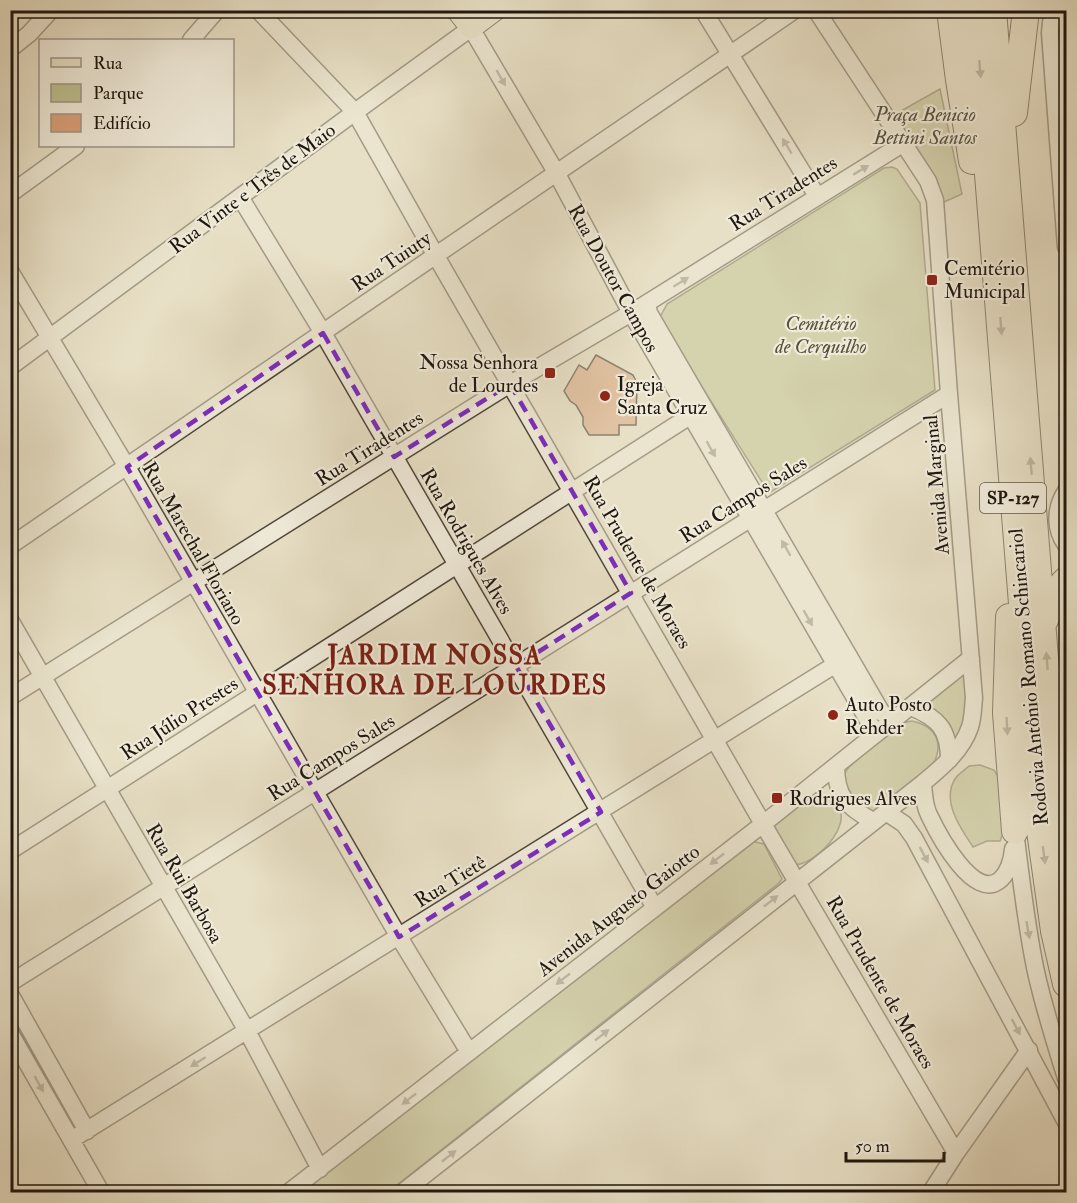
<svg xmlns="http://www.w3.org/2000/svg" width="1077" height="1203" viewBox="0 0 1077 1203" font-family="'IM FELL Double Pica',serif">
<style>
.green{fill:#bec090;stroke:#6e6b4f;stroke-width:1.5}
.building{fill:#daa079;stroke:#1e160e;stroke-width:1.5}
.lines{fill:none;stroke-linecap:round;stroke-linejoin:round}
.minor-casing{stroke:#50483c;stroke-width:19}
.major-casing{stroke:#1e160e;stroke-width:23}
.highway-casing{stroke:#1e160e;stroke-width:28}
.minor{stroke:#f0ebda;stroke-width:16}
.major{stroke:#e8e0c6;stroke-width:21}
.highway{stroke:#e8e0c6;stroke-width:26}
.oneway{fill:#8d8573}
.oneway2{fill:#928b7e}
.marked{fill:none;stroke:#7b2cbf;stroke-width:4.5;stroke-dasharray:12 8;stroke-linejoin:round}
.poi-dot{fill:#8f2418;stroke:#f0ebda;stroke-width:2}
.labels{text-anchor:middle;stroke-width:4.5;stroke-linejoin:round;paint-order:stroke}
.shield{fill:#f0ebda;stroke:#5d564b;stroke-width:1.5}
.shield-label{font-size:18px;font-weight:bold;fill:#1e160e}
.park-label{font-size:20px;font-style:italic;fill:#56523c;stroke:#f0ebda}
.street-label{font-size:20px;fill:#1e160e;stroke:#f0ebda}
.poi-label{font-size:20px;fill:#1e160e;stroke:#f0ebda;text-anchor:start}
.district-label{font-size:26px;font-weight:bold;letter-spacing:1.5px;fill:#7a1f14;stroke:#f0ebda}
</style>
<rect width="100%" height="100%" fill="#e8e0c6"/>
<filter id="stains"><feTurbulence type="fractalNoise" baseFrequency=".00333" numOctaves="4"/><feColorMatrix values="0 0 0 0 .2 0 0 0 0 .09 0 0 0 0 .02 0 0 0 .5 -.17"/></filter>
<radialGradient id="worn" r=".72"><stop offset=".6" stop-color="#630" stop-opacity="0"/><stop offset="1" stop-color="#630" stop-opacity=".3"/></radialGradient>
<path class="green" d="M940,89L962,194L944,202L892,116Z
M892,167L897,169L920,203L935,390L769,493L659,319L667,304L884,168Z
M960,673L967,674L964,722L955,741L923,702Z
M912,721C939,727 945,747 930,769L879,811L863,810L853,804L843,776L849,767L900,723Z
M980,765L994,770L999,778L1004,831L1000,841H987L973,847C961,829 941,801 955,779C958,774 965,770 969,766Z
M816,796C870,802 825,862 795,865L773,830L774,822L809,797Z
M752,841L764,844L782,879L779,883L388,1192H302Z"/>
<path class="building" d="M596,355L633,375L637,383L636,425H619V435H589L583,425V417L576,405L570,401L564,391L579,365L587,370Z"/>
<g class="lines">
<g class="minor-casing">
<path id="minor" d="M258,10L355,112L436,256L763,824L956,1153
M703,10L817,196
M1056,10L1051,22L1050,33L1066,247
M191,40L217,10
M10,49L29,34L51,10
M10,194L76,146
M240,197L323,333L655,908
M10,271L127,467L399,937L469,1052
M647,303L649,313L882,713L896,719
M10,367L355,112L471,28L557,174L631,313L876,734
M1066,491C1055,508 1054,528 1066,545
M10,546L795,10
M10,620L247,1031L320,1169
M10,697L510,384L631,313L904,143
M911,707C938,718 949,729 949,760
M836,766C836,797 847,807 873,821
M923,783C924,795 924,805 929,815C938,834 975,904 1001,879C1009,871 1012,860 1013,849
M886,812L904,824L914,838L1066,1122
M1015,831C1021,878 1026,925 1036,972C1044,1008 1055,1043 1066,1078
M10,851L704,407
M10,983L949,394
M10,994L87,1131
M10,1033L101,1192
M71,1140L849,656
M289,1192L763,824L971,658
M403,1192L923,783C941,768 962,751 970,727C973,718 973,707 974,698L949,394L935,200L928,181L816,10
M931,1192L956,1153L1029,1050"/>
</g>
<g class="major-casing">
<path id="major" d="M457,10L471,28L495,10"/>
</g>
<g class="highway-casing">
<path id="highway" d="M950,10L959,80L972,161
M975,10L1040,831L1054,931L1066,984
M993,10L1060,845L1066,886
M1014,113L1026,10
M1009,617L1006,713L1015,831
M1045,620L1055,592L1066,580"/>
</g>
<use href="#minor" class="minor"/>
<use href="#major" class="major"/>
<use href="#highway" class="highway"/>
</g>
<defs><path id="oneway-solid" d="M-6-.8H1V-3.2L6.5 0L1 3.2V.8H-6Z" transform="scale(1.5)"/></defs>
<g class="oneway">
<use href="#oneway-solid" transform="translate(980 69) rotate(85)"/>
<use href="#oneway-solid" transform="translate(1001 326) rotate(86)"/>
<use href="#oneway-solid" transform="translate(1031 466) rotate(-95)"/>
<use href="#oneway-solid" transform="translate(1047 661) rotate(-94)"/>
<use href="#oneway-solid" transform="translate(1007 726) rotate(87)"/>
<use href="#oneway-solid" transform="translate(1044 855) rotate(82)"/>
</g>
<g class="oneway2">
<use href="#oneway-solid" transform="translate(501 78) rotate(60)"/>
<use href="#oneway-solid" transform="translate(787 146) rotate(-121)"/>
<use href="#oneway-solid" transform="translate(861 170) rotate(-31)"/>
<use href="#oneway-solid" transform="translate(681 282) rotate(-32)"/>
<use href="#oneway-solid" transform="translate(711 449) rotate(60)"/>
<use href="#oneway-solid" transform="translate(786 548) rotate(-120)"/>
<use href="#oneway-solid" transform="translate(808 618) rotate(60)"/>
<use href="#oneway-solid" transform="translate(924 855) rotate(62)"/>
<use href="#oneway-solid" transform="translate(717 859) rotate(142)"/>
<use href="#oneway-solid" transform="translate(771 901) rotate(-38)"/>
<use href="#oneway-solid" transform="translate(1028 930) rotate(80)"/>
<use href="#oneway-solid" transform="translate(563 979) rotate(142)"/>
<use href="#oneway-solid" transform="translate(1016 1027) rotate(62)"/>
<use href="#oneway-solid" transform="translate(602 1035) rotate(-38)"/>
<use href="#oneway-solid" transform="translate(198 1062) rotate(148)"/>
<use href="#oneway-solid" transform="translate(39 1084) rotate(61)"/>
<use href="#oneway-solid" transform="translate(409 1099) rotate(142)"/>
<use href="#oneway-solid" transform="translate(449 1156) rotate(-38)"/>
</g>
<path d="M0 0H1077V1203H0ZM323,333L394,457L510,384L631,593L516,666L601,812L399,937L127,467Z" fill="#e8e0c6" fill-opacity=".55" fill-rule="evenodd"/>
<path class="marked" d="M323,333L394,457L510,384L631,593L516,666L601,812L399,937L127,467Z"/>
<g class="poi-dot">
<rect x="926" y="274" width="12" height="12" rx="3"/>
<rect x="544" y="367" width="12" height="12" rx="3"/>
<circle cx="605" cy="396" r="6"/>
<circle cx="833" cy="715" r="6"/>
<rect x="771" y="792" width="12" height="12" rx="3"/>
</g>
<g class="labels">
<rect class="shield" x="980" y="483" width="66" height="30" rx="4.5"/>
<g class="shield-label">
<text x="1013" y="504">SP-127</text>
</g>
<g class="park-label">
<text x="925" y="121">Praça Benicio<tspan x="925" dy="23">Bettini Santos</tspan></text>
<text x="821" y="330">Cemitério<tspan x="821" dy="23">de Cerquilho</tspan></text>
</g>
<g class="street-label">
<text transform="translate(252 188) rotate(-37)" y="7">Rua Vinte e Três de Maio</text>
<text transform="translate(783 193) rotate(-32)" y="7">Rua Tiradentes</text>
<text transform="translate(391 261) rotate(-34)" y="7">Rua Tuiuty</text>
<text transform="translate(614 278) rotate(61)" y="7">Rua Doutor Campos</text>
<text transform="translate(369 448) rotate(-32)" y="7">Rua Tiradentes</text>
<text transform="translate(936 485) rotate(-95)" y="7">Avenida Marginal</text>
<text transform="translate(743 499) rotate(-32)" y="7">Rua Campos Sales</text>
<text transform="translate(467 541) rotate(60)" y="7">Rua Rodrigues Alves</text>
<text transform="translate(194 543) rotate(60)" y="7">Rua Marechal Floriano</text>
<text transform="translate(638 562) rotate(60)" y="7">Rua Prudente de Moraes</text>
<text transform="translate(1028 677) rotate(-95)" y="7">Rodovia Antônio Romano Schincariol</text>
<text transform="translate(179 718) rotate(-33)" y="7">Rua Júlio Prestes</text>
<text transform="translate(331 757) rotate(-32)" y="7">Rua Campos Sales</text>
<text transform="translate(450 881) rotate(-32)" y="7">Rua Tietê</text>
<text transform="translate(185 883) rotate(60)" y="7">Rua Rui Barbosa</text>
<text transform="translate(618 910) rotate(-38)" y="7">Avenida Augusto Gaiotto</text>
<text transform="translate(881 982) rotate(60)" y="7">Rua Prudente de Moraes</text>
</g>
<g class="poi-label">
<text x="944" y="275">Cemitério<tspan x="944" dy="23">Municipal</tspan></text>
<text x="538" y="369" text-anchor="end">Nossa Senhora<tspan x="538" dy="23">de Lourdes</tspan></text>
<text x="617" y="391">Igreja<tspan x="617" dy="23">Santa Cruz</tspan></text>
<text x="845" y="711">Auto Posto<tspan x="845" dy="23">Rehder</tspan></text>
<text x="789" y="805">Rodrigues Alves</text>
</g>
<g class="district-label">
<text x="435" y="664">JARDIM NOSSA<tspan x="435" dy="30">SENHORA DE LOURDES</tspan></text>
</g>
</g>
<rect width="1077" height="1203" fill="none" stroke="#e8e0c6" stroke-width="36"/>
<rect x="12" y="12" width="1053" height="1179" fill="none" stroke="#1e160e" stroke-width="3"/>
<rect x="18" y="18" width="1041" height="1167" fill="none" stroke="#1e160e" stroke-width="1.5"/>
<rect x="39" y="39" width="195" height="108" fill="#f0ebda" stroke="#9c9688" stroke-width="1.5"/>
<rect x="51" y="58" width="30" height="9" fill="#e8e0c6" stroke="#9c9688" stroke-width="1.5"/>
<text x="93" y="69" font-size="18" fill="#1e160e">Rua</text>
<rect x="51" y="84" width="30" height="18" fill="#bec090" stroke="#9c9688" stroke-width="1.5"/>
<text x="93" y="99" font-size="18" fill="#1e160e">Parque</text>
<rect x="51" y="114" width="30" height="18" fill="#daa079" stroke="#9c9688" stroke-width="1.5"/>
<text x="93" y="129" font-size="18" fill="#1e160e">Edifício</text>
<path d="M846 1152v9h98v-9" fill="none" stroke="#1e160e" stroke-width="3"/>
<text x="855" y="1152" font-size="18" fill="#1e160e" stroke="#f0ebda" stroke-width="4.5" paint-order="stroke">50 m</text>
<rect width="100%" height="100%" filter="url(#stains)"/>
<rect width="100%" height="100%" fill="url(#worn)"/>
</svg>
